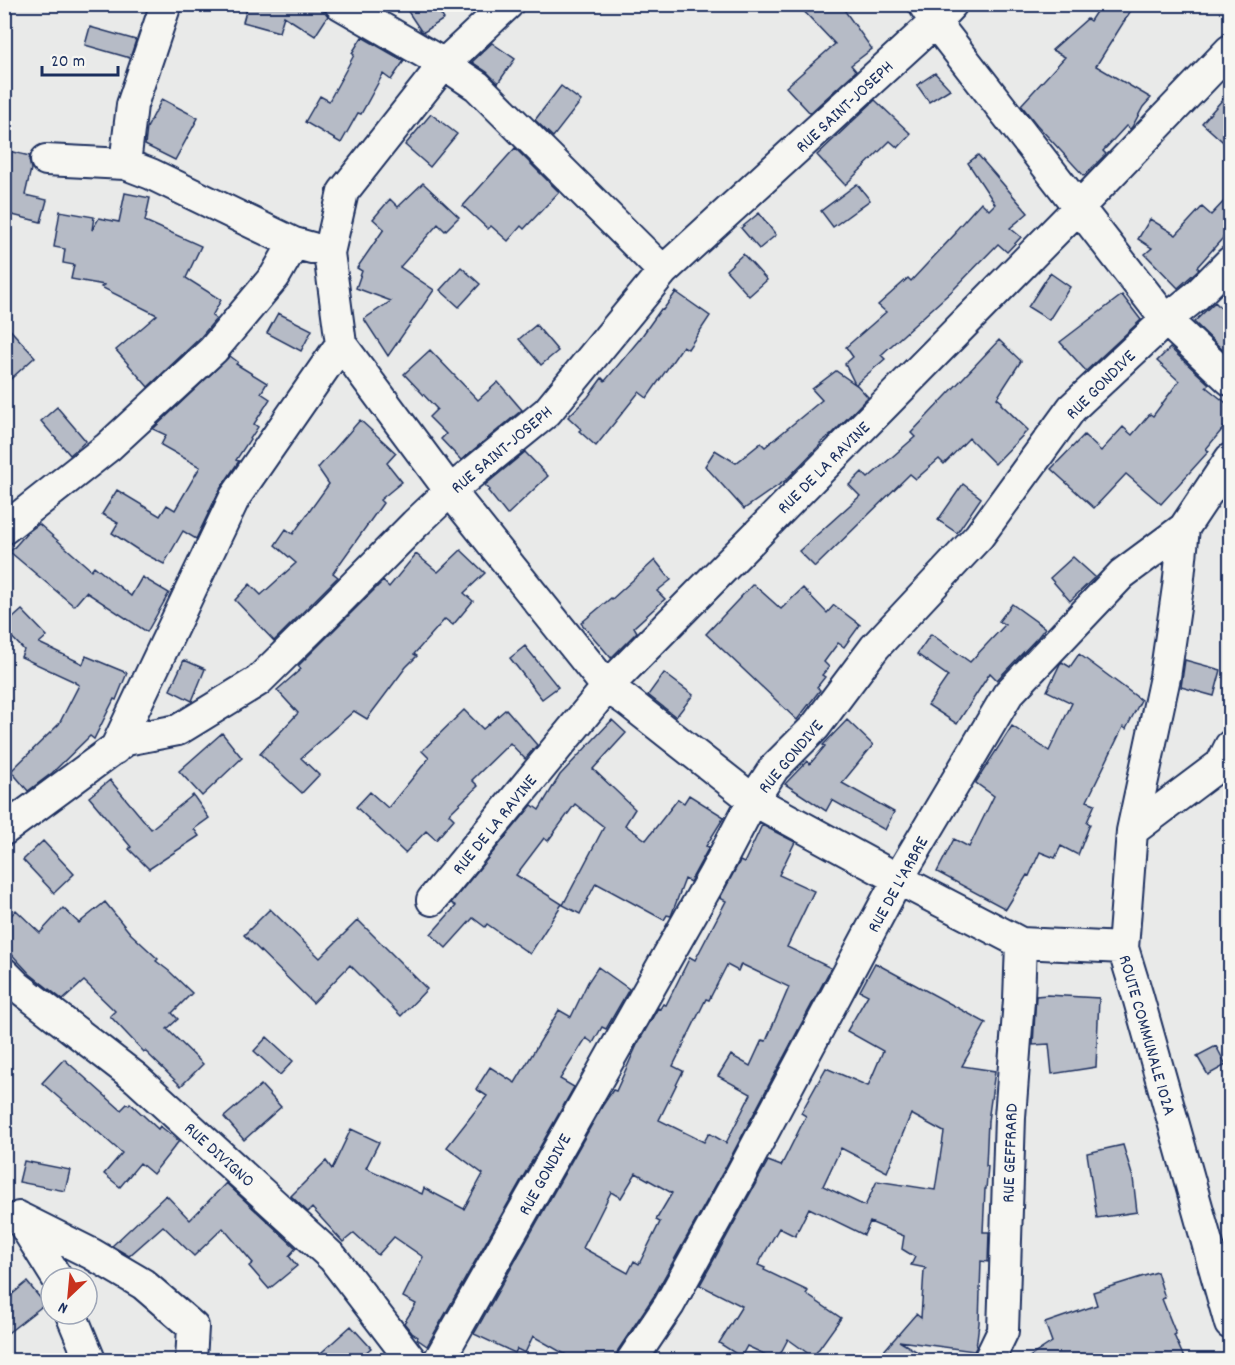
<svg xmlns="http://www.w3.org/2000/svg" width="1235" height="1365" viewBox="0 0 1235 1365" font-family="Dekko,sans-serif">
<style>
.building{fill:#b6bbc6;stroke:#1b2f5e;stroke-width:1.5;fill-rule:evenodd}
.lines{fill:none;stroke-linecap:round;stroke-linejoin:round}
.minor-casing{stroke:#1b2f5e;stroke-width:34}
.minor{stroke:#f6f6f2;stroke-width:30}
.labels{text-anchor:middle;stroke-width:4.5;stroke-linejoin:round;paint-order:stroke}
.street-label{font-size:18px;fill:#1b2f5e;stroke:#f6f6f2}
</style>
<rect width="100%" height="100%" fill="#e9eae9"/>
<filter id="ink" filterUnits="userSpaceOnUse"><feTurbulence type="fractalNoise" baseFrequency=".0167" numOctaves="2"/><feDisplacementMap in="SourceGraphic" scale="12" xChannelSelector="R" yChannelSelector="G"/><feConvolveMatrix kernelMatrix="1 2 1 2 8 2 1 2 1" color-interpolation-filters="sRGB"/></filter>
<g filter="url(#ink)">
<path class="building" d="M248,4H314L325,12L328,16L315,36L284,16L279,32L243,22Z
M403,4H434L444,19L424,32L421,31Z
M797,4H840L872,49L851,65L856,71L810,113L786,87L835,44Z
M1101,4H1135L1096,66L1151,98L1143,107L1132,127L1130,129L1126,126L1103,151L1106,154L1084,176L1037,125L1021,105L1065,57L1052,50L1087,19L1090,21Z
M90,27L136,40L130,58L85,45Z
M362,37L404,61L391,80L383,74L361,114L358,113L341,143L305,122L320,96L329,101L354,55L352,53Z
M492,43L515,59L498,83L487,72L472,62Z
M935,73L950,89L929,102L917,85Z
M561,86L581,101L553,137L535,120Z
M1230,91V148L1202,123Z
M162,99L198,118L175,160L145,145L147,128Z
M875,100L911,134L898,148L890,141L845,185L817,155Z
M431,114L457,134L430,167L405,145Z
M515,148L559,192L524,229L521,226L508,241L491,226L488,229L463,206Z
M4,150L30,156L29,160L31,169L25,195L47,200L41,222L4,213Z
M978,155L1028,213L1010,228L1021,237L1007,252L998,244L954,289L881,355L885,359L856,384L868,397L832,434L820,443L821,444L786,480L744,509L705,466L715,450L736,463L761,443L765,447L822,400L812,389L836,371L855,384L845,364L853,357L846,347L886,312L878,305L908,278L911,281L956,233L955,231L981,202L989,210L995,204L968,163Z
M423,183L459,217L445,231L438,224L400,267L434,290L388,356L364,319L391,301L356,288L362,271L357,268L384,229L373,219L390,199L398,207Z
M857,184L870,200L833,227L821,211Z
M125,193L150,198L145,221L201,246L186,278L221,300L212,316L216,319L200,338L148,387L116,350L157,315L101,287L104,285L71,279L74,265L63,263L65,249L54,247L60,211L94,217L92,230L99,218L119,222Z
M1230,195V230L1197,267L1199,269L1178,288L1145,254L1152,248L1138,239L1150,219L1176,235L1202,207L1211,215Z
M759,213L776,235L759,249L741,228Z
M743,254L767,280L749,296L726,270Z
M461,267L480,284L459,307L440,290Z
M1050,273L1070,287L1049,320L1028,307Z
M676,292L710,316L688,349L683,346L647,398L639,392L596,446L579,431L581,429L568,417L588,397L602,378L605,381L639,340L661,309L663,310Z
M1122,295L1141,320L1086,371L1060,342Z
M1215,302L1230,317V357L1194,322Z
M278,313L312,330L301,351L267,333Z
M4,323L35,357L4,385Z
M536,325L558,351L541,365L519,339Z
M999,340L1021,361L997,398L1002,402L1001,404L1028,430L995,464L969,438L944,464L939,459L916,479L910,474L815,567L799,551L860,496L849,485L862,472L868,478L915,437L911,433Z
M1170,348L1209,384L1206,387L1230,406V420L1206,449L1209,451L1161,504L1126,474L1094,508L1051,469L1084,435L1101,451L1123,427L1132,435L1150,414L1153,416L1179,381L1157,361Z
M430,350L478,400L498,382L522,410L461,460L441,439L446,434L429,417L437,409L404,374Z
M230,356L238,362L236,364L267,383L261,393L270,399L254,424L258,427L236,460L239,461L220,489L196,539L183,531L164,564L141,552L112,533L118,523L102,514L117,490L160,516L167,505L175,510L200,467L161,445L166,435L153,429Z
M57,407L86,441L70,455L41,421Z
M360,420L396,453L387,463L402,482L380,500L383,503L333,573L338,577L274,641L235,600L250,584L261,595L296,563L275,545L286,529L293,534L329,484L318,468Z
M525,452L548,476L507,515L488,491L490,490L485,485Z
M963,484L981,498L957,533L938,520Z
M39,524L91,570L94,566L131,596L142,577L169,593L147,632L86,592L74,606L10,552L28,532Z
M461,550L485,573L464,593L473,601L453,625L445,619L414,654L417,656L406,667L367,719L354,711L301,758L319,775L302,793L260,754L298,713L277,690L301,669L298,666L383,581L389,587L416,554L438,572Z
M1073,557L1095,577L1070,601L1050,578Z
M655,560L671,580L657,591L665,599L634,627L637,632L611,658L581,623L611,598L612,599Z
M753,584L781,609L803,588L827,613L834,605L860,625L844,647L838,643L824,662L829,667L822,675L825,677L817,687L820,690L797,720L706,634Z
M1012,604L1045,628L1038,637L997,680L990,673L957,724L928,705L948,676L917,654L931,634L970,662L1005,625L999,621Z
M22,610L47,636L39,643L83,664L86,656L127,673L116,700L114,699L94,739L90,736L52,773L28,791L11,771L59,724L79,685L75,683V682L21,657L24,650L4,629V626Z
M525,646L558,687L542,699L510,658Z
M1079,654L1141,700L1126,729L1123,727L1087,801L1095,804L1087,822L1090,824L1078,855L1061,846L1055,858L1040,852L1029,876L1027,875L1006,909L937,872L954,839L969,847L994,796L976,783V782L1012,726L1049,751L1072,703L1047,691L1060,664L1062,662L1070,667Z
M184,660L205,669L192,701L170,690Z
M1185,660L1221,670L1214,696L1181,687Z
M664,673L693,695L676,717L648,695Z
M506,709L537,745L525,759L510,743L472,780L478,786L449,814L454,819L436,840L426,831L405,853L356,807L370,792L388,808L429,758L422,751L464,710L483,729Z
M612,720L626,733L593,769L635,809L625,825L646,840L678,799L684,803L689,795L724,817L706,846L709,847L690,882L685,879L671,916L667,915L664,920L596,883L580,914L563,905L604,827L575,804L548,841L544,838L516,875L562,904L530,954L487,924L485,927L473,918L446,948L431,934L456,906L451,903L532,805L539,810L560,775Z
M847,720L873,745L842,783L894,812L885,830L832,800L826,811L785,784L807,761L810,764L825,746L823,745Z
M222,733L242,758L202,796L179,771Z
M110,780L151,829L193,795L209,818L194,829L199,836L149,869L129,849L131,847L89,797Z
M762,825L795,842L779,875L814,891L787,947L831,968L724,1170L654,1296L618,1350L615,1360H575L533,1336L525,1353L517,1349L515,1353L474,1334L603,1105L613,1090L616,1091L637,1045L658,1008L660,1009L663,1004L666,1005L690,957L695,960L726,901L720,898L740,861L744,863ZM741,964L789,987L766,1041L762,1040L750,1066L731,1055L718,1076L751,1094L726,1143L709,1133L704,1142L659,1120L683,1071L673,1066L706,999L709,1000L727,965L738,971ZM636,1173L672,1193L656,1220L660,1222L639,1264L634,1261L628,1273L583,1248L611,1192L621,1198Z
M43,841L74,874L54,893L23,860Z
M105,902L130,933L158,959L156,961L169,971L192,993L172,1013L178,1019L167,1029L203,1064L181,1086L145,1051L144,1052L110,1016L115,1011L84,981L63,1000L30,974L4,946V923L16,910L40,933L63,908L79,923Z
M270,909L320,958L358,920L427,989L401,1016L350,965L313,1003L244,935Z
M875,963L986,1023L962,1066L995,1071L988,1121L986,1166H988L986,1189H985L983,1232H989L988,1262L981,1261L979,1323L976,1348L974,1351L899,1341L931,1360H876L916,1314L921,1318L924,1270L926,1268L911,1265L915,1257L902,1249L904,1236L870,1222L864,1235L809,1208L795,1236L779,1228L758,1265L765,1268L764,1270L808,1291L806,1294L841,1318L813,1357L788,1339L777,1360L747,1346L741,1357L719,1343L742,1306L700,1285L768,1161L781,1166L806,1116L801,1113L826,1068L868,1086L883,1051L847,1031L868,995L860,991ZM911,1114L944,1132L935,1190L877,1181L865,1206L823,1186L841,1148L887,1172Z
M598,967L629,989L606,1029L602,1027L593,1043L586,1038L560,1079L574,1087L427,1346L417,1339L418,1337L412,1333L404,1323L416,1304L403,1297L423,1257L394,1237L378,1255L354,1233L343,1242L312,1208L308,1212L291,1196L326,1161L332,1169L351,1129L379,1142L366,1168L422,1194L424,1188L464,1209L483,1174L447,1147L487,1096L476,1089L490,1067L515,1083L559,1010L571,1017L588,982Z
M1047,995L1099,998L1096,1067L1052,1074L1049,1044L1033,1045L1036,996Z
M267,1037L293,1061L280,1075L254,1051Z
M1216,1046L1226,1065L1208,1075L1197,1056Z
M64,1059L121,1110L127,1104L129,1105L130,1103L158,1129L160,1126L179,1141L153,1174L140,1163L120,1187L104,1174L122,1153L42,1083Z
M261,1085L281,1107L244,1140L224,1117Z
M1123,1145L1133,1178L1137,1212L1097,1218L1087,1153Z
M24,1161L70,1170L65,1191L19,1182Z
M226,1183L296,1248L289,1256L297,1266L269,1289L249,1266L253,1263L223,1228L194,1256L163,1226L129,1256L112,1246L166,1195L190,1220Z
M1157,1272L1165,1298L1162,1299L1176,1334L1174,1335L1185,1360H1025L1052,1342L1045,1323L1097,1305L1093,1292Z
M27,1282L45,1304L4,1336V1301Z
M351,1326L371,1348L357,1360H313Z"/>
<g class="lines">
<g class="minor-casing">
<path id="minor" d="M166,4L132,105L125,164L151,174L294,243L312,248
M340,4L444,64L477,86L663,271
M508,4L444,64L343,192L329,253L341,344L450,491L607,687L626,700L753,800L898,879L1021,943L1123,948
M924,5L935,22L1166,320L1230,380
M46,160L125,164
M1184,528L1178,587L1165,677L1132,831L1123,948L1138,997L1230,1324
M4,529L108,447L213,350L275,276L294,243
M115,749L235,497L341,344
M4,830L126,740L178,730L258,681L322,618L415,524L450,491L547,412L663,271L935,22L952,4
M1132,831L1221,764L1230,746
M432,900L607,687L1079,207L1230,50
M4,973L17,986L136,1078L333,1258L411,1360
M19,1217L57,1278
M20,1218L92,1254L143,1284L193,1327L191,1360
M71,1314L90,1360
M439,1360L713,876L753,800L774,768L815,727L875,647L979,536L1072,408L1166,320L1197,295L1230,262
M632,1360L669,1305L739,1178L898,879L1008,694L1122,574L1184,528L1230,459
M989,1360L1003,1331L1010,1117L1019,1000L1021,943"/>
</g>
<use href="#minor" class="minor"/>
</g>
</g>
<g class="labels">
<g class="street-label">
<text transform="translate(844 106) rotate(-43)" y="6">RUE SAINT-JOSEPH</text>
<text transform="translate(1100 384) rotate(-45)" y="6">RUE GONDIVE</text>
<text transform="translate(501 449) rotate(-40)" y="6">RUE SAINT-JOSEPH</text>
<text transform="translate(823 467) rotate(-45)" y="6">RUE DE LA RAVINE</text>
<text transform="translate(790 756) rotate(-50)" y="6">RUE GONDIVE</text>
<text transform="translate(494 824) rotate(-51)" y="6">RUE DE LA RAVINE</text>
<text transform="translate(897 884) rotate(-61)" y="6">RUE DE L'ARBRE</text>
<text transform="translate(1148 1035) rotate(74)" y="6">ROUTE COMMUNALE 102A</text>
<text transform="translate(1009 1153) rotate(-88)" y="6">RUE GEFFRARD</text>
<text transform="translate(220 1154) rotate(42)" y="6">RUE DIVIGNO</text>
<text transform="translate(544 1174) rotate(-61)" y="6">RUE GONDIVE</text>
</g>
</g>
<rect width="1235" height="1365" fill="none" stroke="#f6f6f2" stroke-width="24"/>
<rect x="12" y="12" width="1211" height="1341" fill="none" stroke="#1b2f5e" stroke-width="2" filter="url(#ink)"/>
<g transform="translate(69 1296) rotate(206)"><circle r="28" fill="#f6f6f2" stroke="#9ea6b7" stroke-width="1.5"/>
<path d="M0-4.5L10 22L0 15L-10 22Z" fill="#c8321e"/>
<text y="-9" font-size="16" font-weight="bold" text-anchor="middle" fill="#1b2f5e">N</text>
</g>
<path d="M42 66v9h76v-9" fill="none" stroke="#1b2f5e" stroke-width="3"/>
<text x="51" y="66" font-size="18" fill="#1b2f5e" stroke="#f6f6f2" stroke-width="4.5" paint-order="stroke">20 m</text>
</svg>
